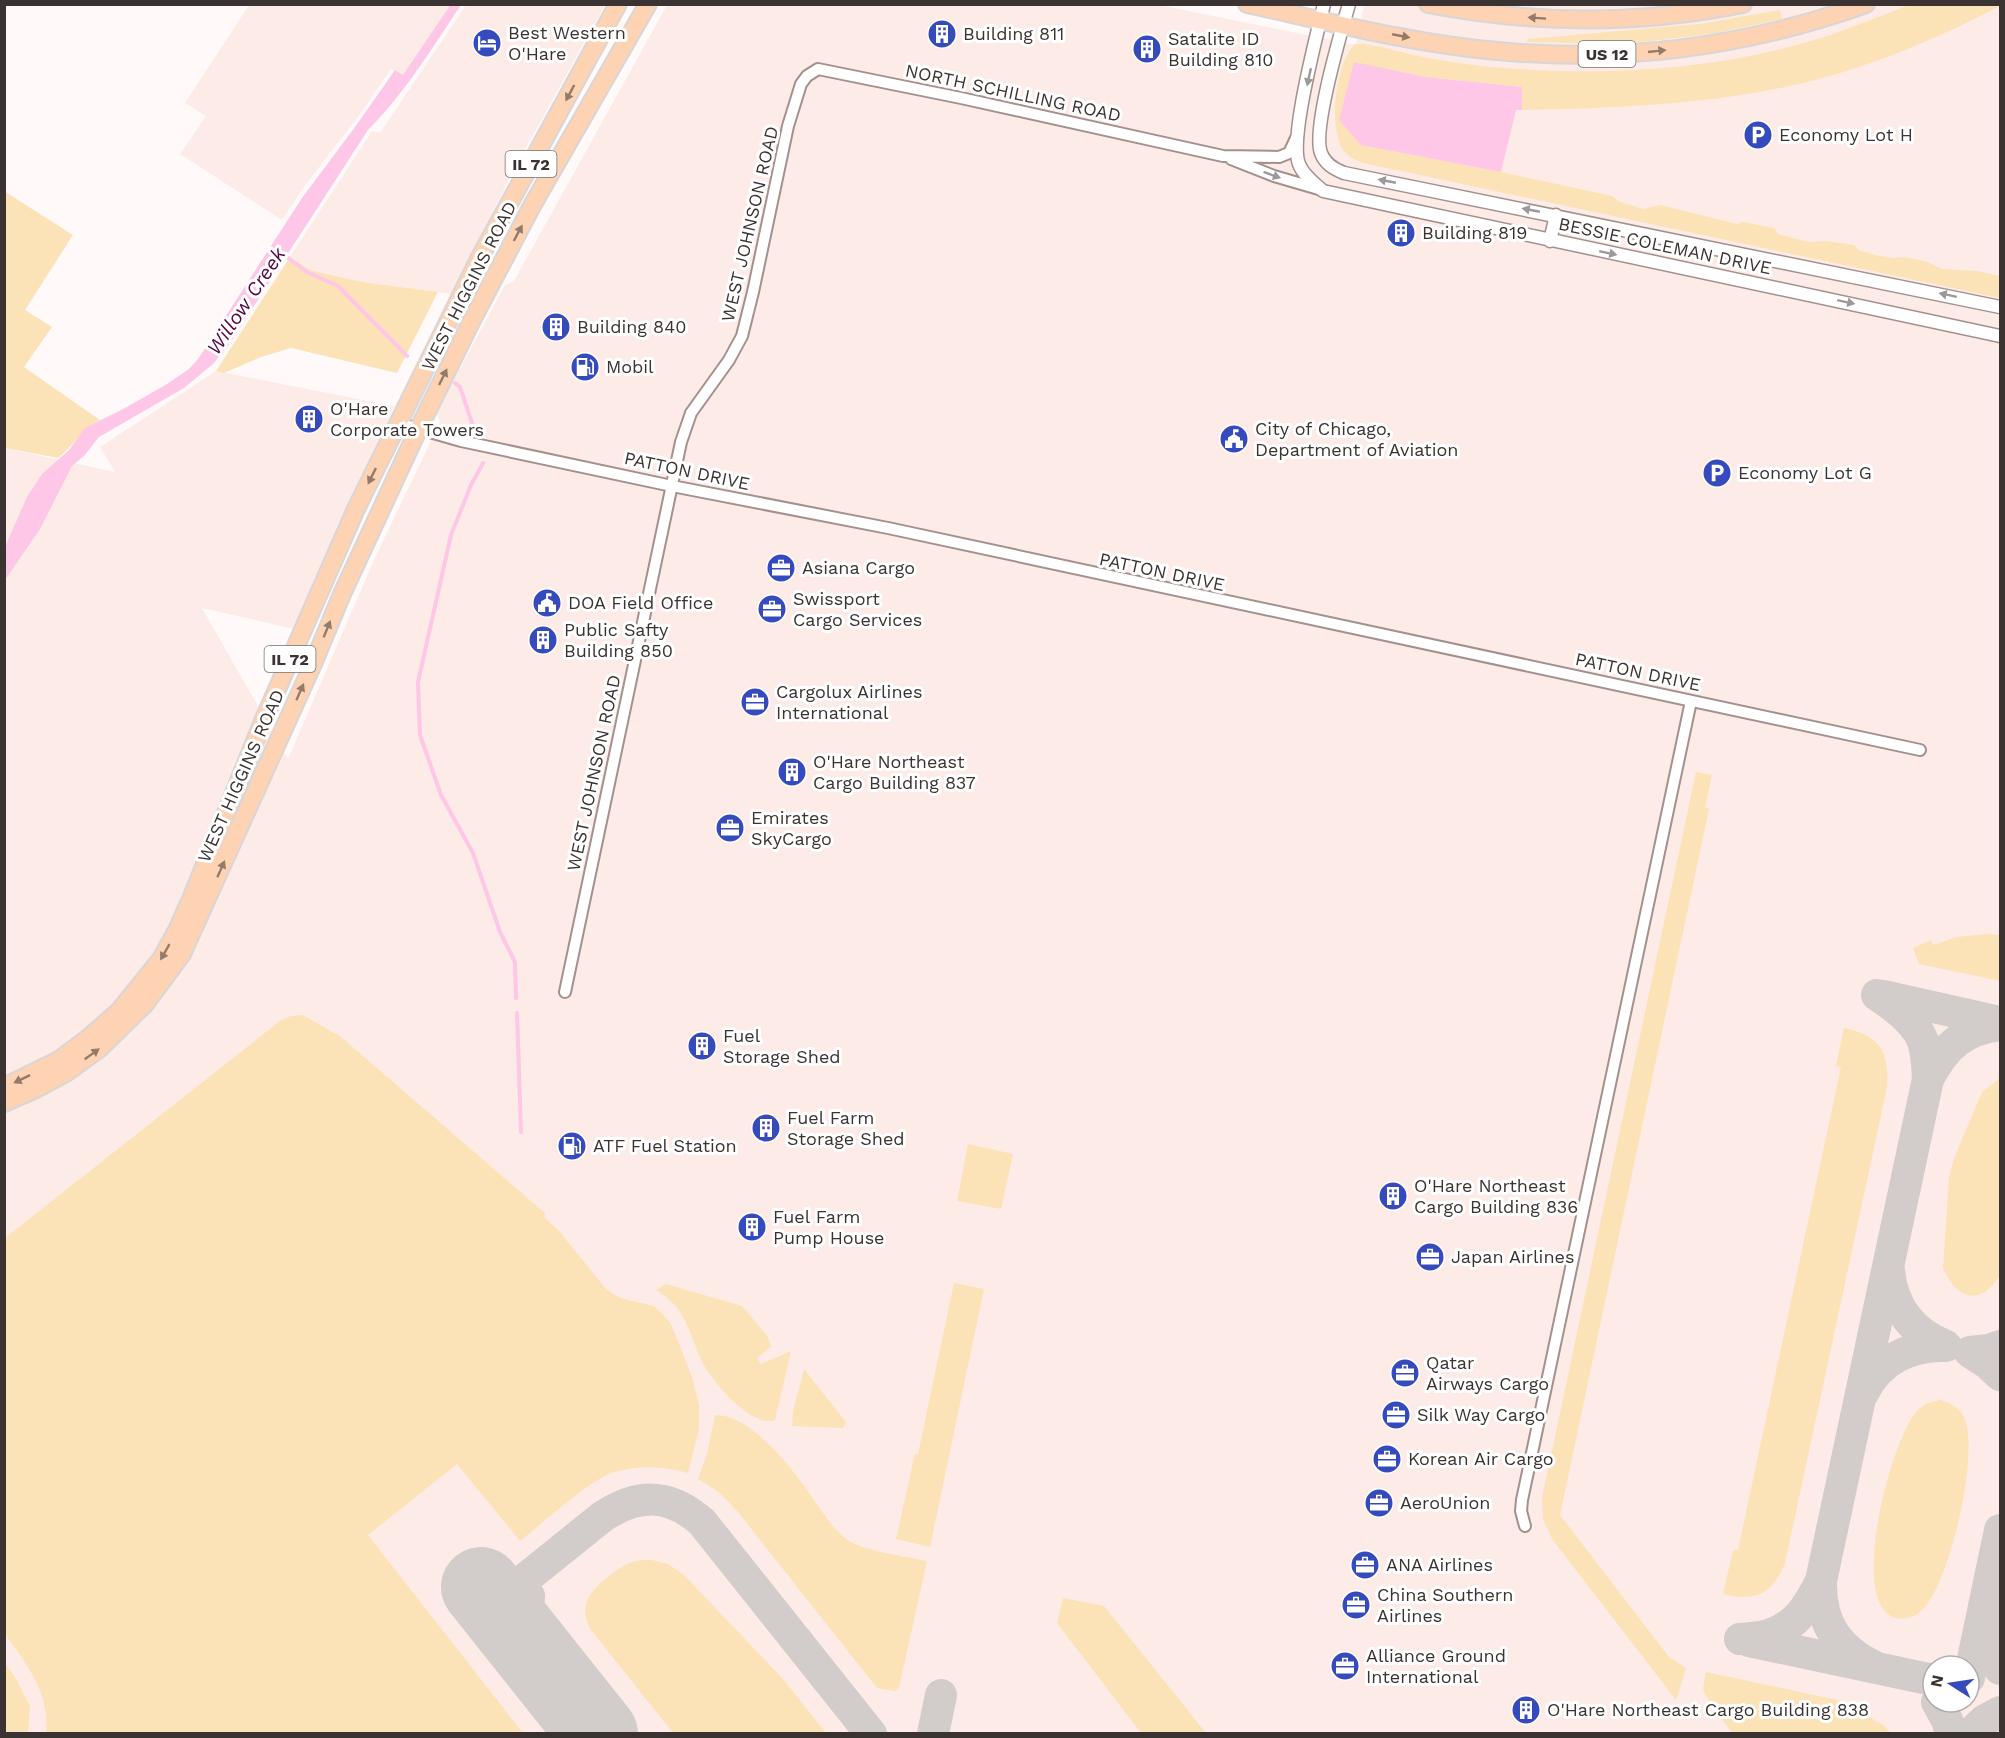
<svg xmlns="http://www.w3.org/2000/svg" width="2005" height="1738" viewBox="0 0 2005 1738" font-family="'Work Sans',sans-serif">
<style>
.built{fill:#fdebe7;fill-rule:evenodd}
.green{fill:#fce2b7}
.water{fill:#fec6e7}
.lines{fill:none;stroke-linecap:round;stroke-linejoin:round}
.stream{stroke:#fec6e7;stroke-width:4}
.taxiway{stroke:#d2ccca;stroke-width:32}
.runway{stroke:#d2ccca;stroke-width:80}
.minor-casing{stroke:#a4908c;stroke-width:14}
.tertiary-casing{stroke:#a4908c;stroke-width:15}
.primary-casing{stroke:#d8d6d6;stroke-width:20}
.minor{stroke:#fff;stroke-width:10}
.tertiary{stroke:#fff;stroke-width:12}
.primary{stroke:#fed3b4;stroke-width:16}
.oneway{fill:#937b6c}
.oneway2{fill:#9d9998}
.labels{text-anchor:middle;stroke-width:6;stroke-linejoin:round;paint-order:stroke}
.shield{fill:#fff;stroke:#76706f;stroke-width:1.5}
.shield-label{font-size:16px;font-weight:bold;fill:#3b3331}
.poi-label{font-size:18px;fill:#3b3331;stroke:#fff;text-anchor:start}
.street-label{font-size:18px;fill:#3b3331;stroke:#fff}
.water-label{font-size:20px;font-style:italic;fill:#570641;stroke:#fff}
</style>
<rect width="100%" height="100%" fill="#fffaf9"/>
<path class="built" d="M249,5H451L403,76L391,69L360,114L304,187L282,220L180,154L206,116L185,103Z
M466,5H605L517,164L451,294L362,282L310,270L290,257L372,131L380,133Z
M667,5H1159L1356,45L1364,5H2000V1733L5,1734V448L115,472L100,447L216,371L394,406L294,629L202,608L288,759L374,560L440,422L437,414L439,407L505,285L514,281ZM1933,1666H1969V1702H1933Z"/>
<path class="green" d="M1909,5H2000V6C1948,33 1894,57 1837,74C1735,104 1628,108 1522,110V87L1425,77L1354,63L1361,145L1501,172L1612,196L1620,202L1643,209L1660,205L1737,224L1743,222L1774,228L1778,234L1809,242L1826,241L1854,245L1859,250L1875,255L1894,258L1905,257L1928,262L1942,269L1977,271L2000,276V298L1363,163C1356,160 1348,157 1344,151C1327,129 1336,62 1355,44C1373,43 1395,51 1413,55C1443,61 1473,66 1503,68C1614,77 1730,69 1836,33C1861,24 1885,14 1909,5Z
M1780,10L1782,19L1716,33L1651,41L1613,44L1527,42V39L1700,24Z
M4,191L73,235L25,310L52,327L24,367L100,420C83,429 73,446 58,458L5,448Z
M290,257L310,270L362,282L438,292L397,373L291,348L261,357L224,373L216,371Z
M1696,772L1712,775L1705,807L1709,809L1560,1515L1669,1657L1686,1668L1676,1700L1552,1539L1543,1519L1542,1498Z
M1986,934L2000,935V981L1919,964L1913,948L1931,940L1933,945L1957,937Z
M303,1015L341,1037L546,1214L544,1217L559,1231L606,1289L620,1298L654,1306L669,1321L674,1331L693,1380L699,1405V1429L688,1473C664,1466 639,1465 614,1472C588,1481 543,1523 520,1541L457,1464L368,1535L523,1733H46C51,1695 26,1663 5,1634V1238L280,1021L291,1016Z
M1844,1028C1881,1036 1889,1052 1887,1087L1785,1563C1772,1594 1757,1602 1723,1594L1733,1550H1738L1841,1067L1836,1066Z
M2000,1078V1275C1980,1307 1957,1300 1943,1268L1949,1178L1954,1158L1982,1092Z
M968,1144L1013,1154L1001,1209L957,1201Z
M954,1283L984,1289L930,1547L896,1539L915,1454H918Z
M666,1284L742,1306L768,1337L771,1347L757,1358L761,1364L791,1351L775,1420C753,1429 715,1384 705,1367C695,1350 691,1329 680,1312C674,1303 666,1296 656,1290Z
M804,1369L846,1422L843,1428L792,1426L793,1411Z
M1941,1400C1950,1403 1958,1407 1963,1415C1982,1447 1949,1588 1921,1611C1915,1617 1905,1620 1896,1618C1846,1605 1892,1437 1917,1411C1924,1404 1931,1401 1941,1400Z
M715,1415C753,1415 794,1471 814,1500C824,1514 835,1533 851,1542C867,1551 908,1557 927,1561L899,1688L895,1691L877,1688L738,1512L719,1492L698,1479L707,1454Z
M652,1560L668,1564L683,1574L783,1679L826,1733H673L591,1630C578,1606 588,1593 608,1577C615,1571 623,1565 632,1562C638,1560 645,1560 652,1560Z
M1063,1598L1104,1606L1206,1733H1141L1057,1623Z
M5,1663L15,1677L30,1706L28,1733H5Z
M1706,1672L1842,1701L1883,1725L1891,1733H1732L1705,1694L1703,1689Z"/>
<path class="water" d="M451,4L461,5C432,48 405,93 368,130L228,346L213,364L184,388L99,437L84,456L72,466L40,529L5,580V547L27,497L42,474L69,450L85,428L127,407L167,384L189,369L198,359L302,198L355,127L395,70L403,75Z
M1354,62L1425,77L1522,87V110H1516L1501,172L1361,145L1339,120Z"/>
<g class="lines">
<path class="stream" d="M284,255L307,272L338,286L407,356
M455,383L460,387L473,426
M483,463L471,485L451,535L418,682L420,735L441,795L473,853L500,932L515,962L516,998
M517,1013L521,1132"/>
<path class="taxiway" d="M1877,995C1894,1006 1915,1021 1923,1041C1927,1053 1927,1066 1928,1079C1945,1046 1963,1030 2000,1025
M1884,996L2000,1022
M2000,1346L1989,1350L1970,1352L1987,1363L2000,1375
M1863,1393C1879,1360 1910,1345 1946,1346C1913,1333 1892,1307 1889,1270
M1821,1581L1928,1079
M529,1596C527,1618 529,1636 536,1656
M1984,1620L1990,1650L2000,1669
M512,1626C510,1609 510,1598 520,1583L602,1517C638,1493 669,1493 702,1522L871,1734
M1740,1639C1750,1638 1760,1638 1769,1635C1797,1626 1809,1605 1821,1581C1820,1624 1838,1650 1877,1668
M1749,1641L1933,1680
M1969,1678L2000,1530
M1937,1702L1947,1720L1951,1734
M933,1734L941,1695
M1970,1734L1985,1720L2000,1712"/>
<path class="runway" d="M481,1587L598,1734"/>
<g class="minor-casing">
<path id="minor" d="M1231,159L1274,176L1322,190
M398,423L461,441L672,486L888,528L1920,750
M565,992L681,442L691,413L729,360L742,336L753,292L788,126L801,84L807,76L818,69L961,98L1223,156L1279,157L1289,153L1296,138
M1525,1526L1521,1511L1522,1500L1691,701"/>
</g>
<g class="tertiary-casing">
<path id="tertiary" d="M1324,4C1317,35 1289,139 1299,164C1303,175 1314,183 1323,191L2000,336
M1349,4C1341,32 1312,130 1321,153C1325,164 1334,169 1344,173L2000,307
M1550,241L1556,215"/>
</g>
<g class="primary-casing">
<path id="primary" d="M1247,4C1330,22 1414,44 1498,51C1623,63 1748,46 1866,4
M1428,4C1532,24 1639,25 1743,4
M4,1087L59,1060L87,1039L119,1011L161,959L177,930L191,899L264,719L356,509L480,257L618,4
M4,1103L36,1089L66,1073L99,1049L145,1004L182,954L313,664L342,594L418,430L470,324L533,204L648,4"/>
</g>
<use href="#minor" class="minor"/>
<use href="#tertiary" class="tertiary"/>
<use href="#primary" class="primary"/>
</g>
<defs><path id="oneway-solid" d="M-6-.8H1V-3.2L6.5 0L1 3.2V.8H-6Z" transform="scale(1.5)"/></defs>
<g class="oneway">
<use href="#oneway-solid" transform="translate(1537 18) rotate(-176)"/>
<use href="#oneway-solid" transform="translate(1401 36) rotate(11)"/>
<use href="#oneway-solid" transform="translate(1657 51) rotate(-6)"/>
<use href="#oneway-solid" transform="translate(570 93) rotate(118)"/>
<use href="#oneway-solid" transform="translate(518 233) rotate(-62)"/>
<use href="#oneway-solid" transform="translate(443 377) rotate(-64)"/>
<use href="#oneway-solid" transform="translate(372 476) rotate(116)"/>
<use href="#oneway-solid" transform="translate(327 629) rotate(-68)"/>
<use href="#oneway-solid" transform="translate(300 692) rotate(-66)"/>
<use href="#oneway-solid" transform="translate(221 869) rotate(-66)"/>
<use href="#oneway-solid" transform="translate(165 952) rotate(120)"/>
<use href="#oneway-solid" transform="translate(92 1054) rotate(-36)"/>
<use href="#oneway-solid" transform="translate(22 1079) rotate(154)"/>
</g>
<g class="oneway2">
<use href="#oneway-solid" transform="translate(1309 77) rotate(102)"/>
<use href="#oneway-solid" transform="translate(1272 175) rotate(20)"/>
<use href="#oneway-solid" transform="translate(1387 181) rotate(-169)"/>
<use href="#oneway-solid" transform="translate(1531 210) rotate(-169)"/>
<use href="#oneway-solid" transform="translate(1608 253) rotate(12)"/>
<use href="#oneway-solid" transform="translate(1948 295) rotate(-168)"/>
<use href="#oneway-solid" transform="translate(1846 302) rotate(12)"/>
</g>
<defs>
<g id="building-disc" transform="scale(1.5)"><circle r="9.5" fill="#354bbd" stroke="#fff"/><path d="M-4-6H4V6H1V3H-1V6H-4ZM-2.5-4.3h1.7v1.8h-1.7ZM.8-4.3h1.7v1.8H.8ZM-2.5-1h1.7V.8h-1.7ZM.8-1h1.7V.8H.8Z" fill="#fff"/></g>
<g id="hotel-disc" transform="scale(1.5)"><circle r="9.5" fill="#354bbd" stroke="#fff"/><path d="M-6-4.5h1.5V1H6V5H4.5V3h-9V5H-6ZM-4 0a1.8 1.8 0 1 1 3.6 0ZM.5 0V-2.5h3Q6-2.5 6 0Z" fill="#fff"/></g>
<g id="parking-disc" transform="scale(1.5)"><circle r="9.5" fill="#354bbd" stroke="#fff"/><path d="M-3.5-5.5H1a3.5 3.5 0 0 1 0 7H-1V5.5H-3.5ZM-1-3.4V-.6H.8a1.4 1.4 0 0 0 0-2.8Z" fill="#fff"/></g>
<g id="fuel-disc" transform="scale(1.5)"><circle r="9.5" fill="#354bbd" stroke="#fff"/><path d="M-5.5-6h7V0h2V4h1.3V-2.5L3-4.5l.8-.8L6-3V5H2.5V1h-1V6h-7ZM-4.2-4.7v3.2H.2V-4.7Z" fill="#fff"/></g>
<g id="civic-disc" transform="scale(1.5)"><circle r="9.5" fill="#354bbd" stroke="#fff"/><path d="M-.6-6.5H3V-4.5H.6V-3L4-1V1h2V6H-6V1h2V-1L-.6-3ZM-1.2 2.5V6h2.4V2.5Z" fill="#fff"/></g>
<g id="office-disc" transform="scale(1.5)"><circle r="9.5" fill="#354bbd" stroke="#fff"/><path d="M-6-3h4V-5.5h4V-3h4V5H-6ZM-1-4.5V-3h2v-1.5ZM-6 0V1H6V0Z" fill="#fff"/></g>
</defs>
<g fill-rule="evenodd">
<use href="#building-disc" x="942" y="34"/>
<use href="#hotel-disc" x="487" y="43"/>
<use href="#building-disc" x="1147" y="49"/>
<use href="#parking-disc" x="1758" y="135"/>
<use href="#building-disc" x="1401" y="233"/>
<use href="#building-disc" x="556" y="327"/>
<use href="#fuel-disc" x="585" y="367"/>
<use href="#building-disc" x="309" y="419"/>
<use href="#civic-disc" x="1234" y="439"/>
<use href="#parking-disc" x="1717" y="473"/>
<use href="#office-disc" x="781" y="568"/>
<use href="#civic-disc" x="547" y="603"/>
<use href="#office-disc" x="772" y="609"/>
<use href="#building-disc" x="543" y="640"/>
<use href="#office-disc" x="755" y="702"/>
<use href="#building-disc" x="792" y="772"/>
<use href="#office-disc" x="730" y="828"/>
<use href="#building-disc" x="702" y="1046"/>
<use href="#building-disc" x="766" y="1128"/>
<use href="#fuel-disc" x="572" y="1146"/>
<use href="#building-disc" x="1393" y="1196"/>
<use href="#building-disc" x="752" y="1227"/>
<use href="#office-disc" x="1430" y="1257"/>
<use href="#office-disc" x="1405" y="1373"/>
<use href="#office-disc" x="1396" y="1415"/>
<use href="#office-disc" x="1387" y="1459"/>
<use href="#office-disc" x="1379" y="1503"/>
<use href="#office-disc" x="1365" y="1565"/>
<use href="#office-disc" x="1356" y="1605"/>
<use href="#office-disc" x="1345" y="1666"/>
<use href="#building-disc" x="1526" y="1710"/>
</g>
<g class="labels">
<g class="shield">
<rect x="1578.5" y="41" width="57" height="26" rx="4.5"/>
<rect x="505.5" y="151" width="51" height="26" rx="4.5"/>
<rect x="264.5" y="646" width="51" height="26" rx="4.5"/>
</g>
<g class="shield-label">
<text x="1607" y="60">US 12</text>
<text x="531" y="170">IL 72</text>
<text x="290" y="665">IL 72</text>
</g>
<g class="poi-label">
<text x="508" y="39">Best Western<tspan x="508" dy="21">O'Hare</tspan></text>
<text x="963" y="40">Building 811</text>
<text x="1168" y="45">Satalite ID<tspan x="1168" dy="21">Building 810</tspan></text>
<text x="1779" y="141">Economy Lot H</text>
<text x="1422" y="239">Building 819</text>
<text x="577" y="333">Building 840</text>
<text x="606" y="373">Mobil</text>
<text x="330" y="415">O'Hare<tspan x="330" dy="21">Corporate Towers</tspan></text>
<text x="1255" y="435">City of Chicago,<tspan x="1255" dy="21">Department of Aviation</tspan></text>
<text x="1738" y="479">Economy Lot G</text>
<text x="802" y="574">Asiana Cargo</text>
<text x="793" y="605">Swissport<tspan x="793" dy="21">Cargo Services</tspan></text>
<text x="568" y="609">DOA Field Office</text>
<text x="564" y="636">Public Safty<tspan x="564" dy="21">Building 850</tspan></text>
<text x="776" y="698">Cargolux Airlines<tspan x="776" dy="21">International</tspan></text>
<text x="813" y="768">O'Hare Northeast<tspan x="813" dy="21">Cargo Building 837</tspan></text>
<text x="751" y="824">Emirates<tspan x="751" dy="21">SkyCargo</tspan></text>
<text x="723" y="1042">Fuel<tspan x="723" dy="21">Storage Shed</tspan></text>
<text x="787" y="1124">Fuel Farm<tspan x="787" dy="21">Storage Shed</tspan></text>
<text x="593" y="1152">ATF Fuel Station</text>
<text x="1414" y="1192">O'Hare Northeast<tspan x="1414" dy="21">Cargo Building 836</tspan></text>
<text x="773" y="1223">Fuel Farm<tspan x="773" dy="21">Pump House</tspan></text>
<text x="1451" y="1263">Japan Airlines</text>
<text x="1426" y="1369">Qatar<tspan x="1426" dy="21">Airways Cargo</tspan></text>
<text x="1417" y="1421">Silk Way Cargo</text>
<text x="1408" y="1465">Korean Air Cargo</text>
<text x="1400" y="1509">AeroUnion</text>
<text x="1386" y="1571">ANA Airlines</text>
<text x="1377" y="1601">China Southern<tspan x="1377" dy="21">Airlines</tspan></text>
<text x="1366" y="1662">Alliance Ground<tspan x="1366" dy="21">International</tspan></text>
<text x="1547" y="1716">O'Hare Northeast Cargo Building 838</text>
</g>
<g class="street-label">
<text transform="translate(1013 93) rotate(12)" y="6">NORTH SCHILLING ROAD</text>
<text transform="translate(750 224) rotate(-77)" y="6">WEST JOHNSON ROAD</text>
<text transform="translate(1665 246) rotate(12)" y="6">BESSIE COLEMAN DRIVE</text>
<text transform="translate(469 286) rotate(-63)" y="6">WEST HIGGINS ROAD</text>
<text transform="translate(687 471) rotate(12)" y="6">PATTON DRIVE</text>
<text transform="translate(1162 572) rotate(12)" y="6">PATTON DRIVE</text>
<text transform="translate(1638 672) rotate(12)" y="6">PATTON DRIVE</text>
<text transform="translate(594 773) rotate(-78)" y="6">WEST JOHNSON ROAD</text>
<text transform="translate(241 776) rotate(-66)" y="6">WEST HIGGINS ROAD</text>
</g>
<g class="water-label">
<text transform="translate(246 301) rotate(-56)" y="7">Willow Creek</text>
</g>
</g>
<rect width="2005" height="1738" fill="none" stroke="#3b3331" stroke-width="12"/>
<g transform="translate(1951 1684) rotate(282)"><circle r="28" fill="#ffffff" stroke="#b1adad" stroke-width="1.5"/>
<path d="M0-4.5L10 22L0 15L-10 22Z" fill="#354bbd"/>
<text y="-9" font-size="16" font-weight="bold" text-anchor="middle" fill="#3b3331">N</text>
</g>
</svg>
